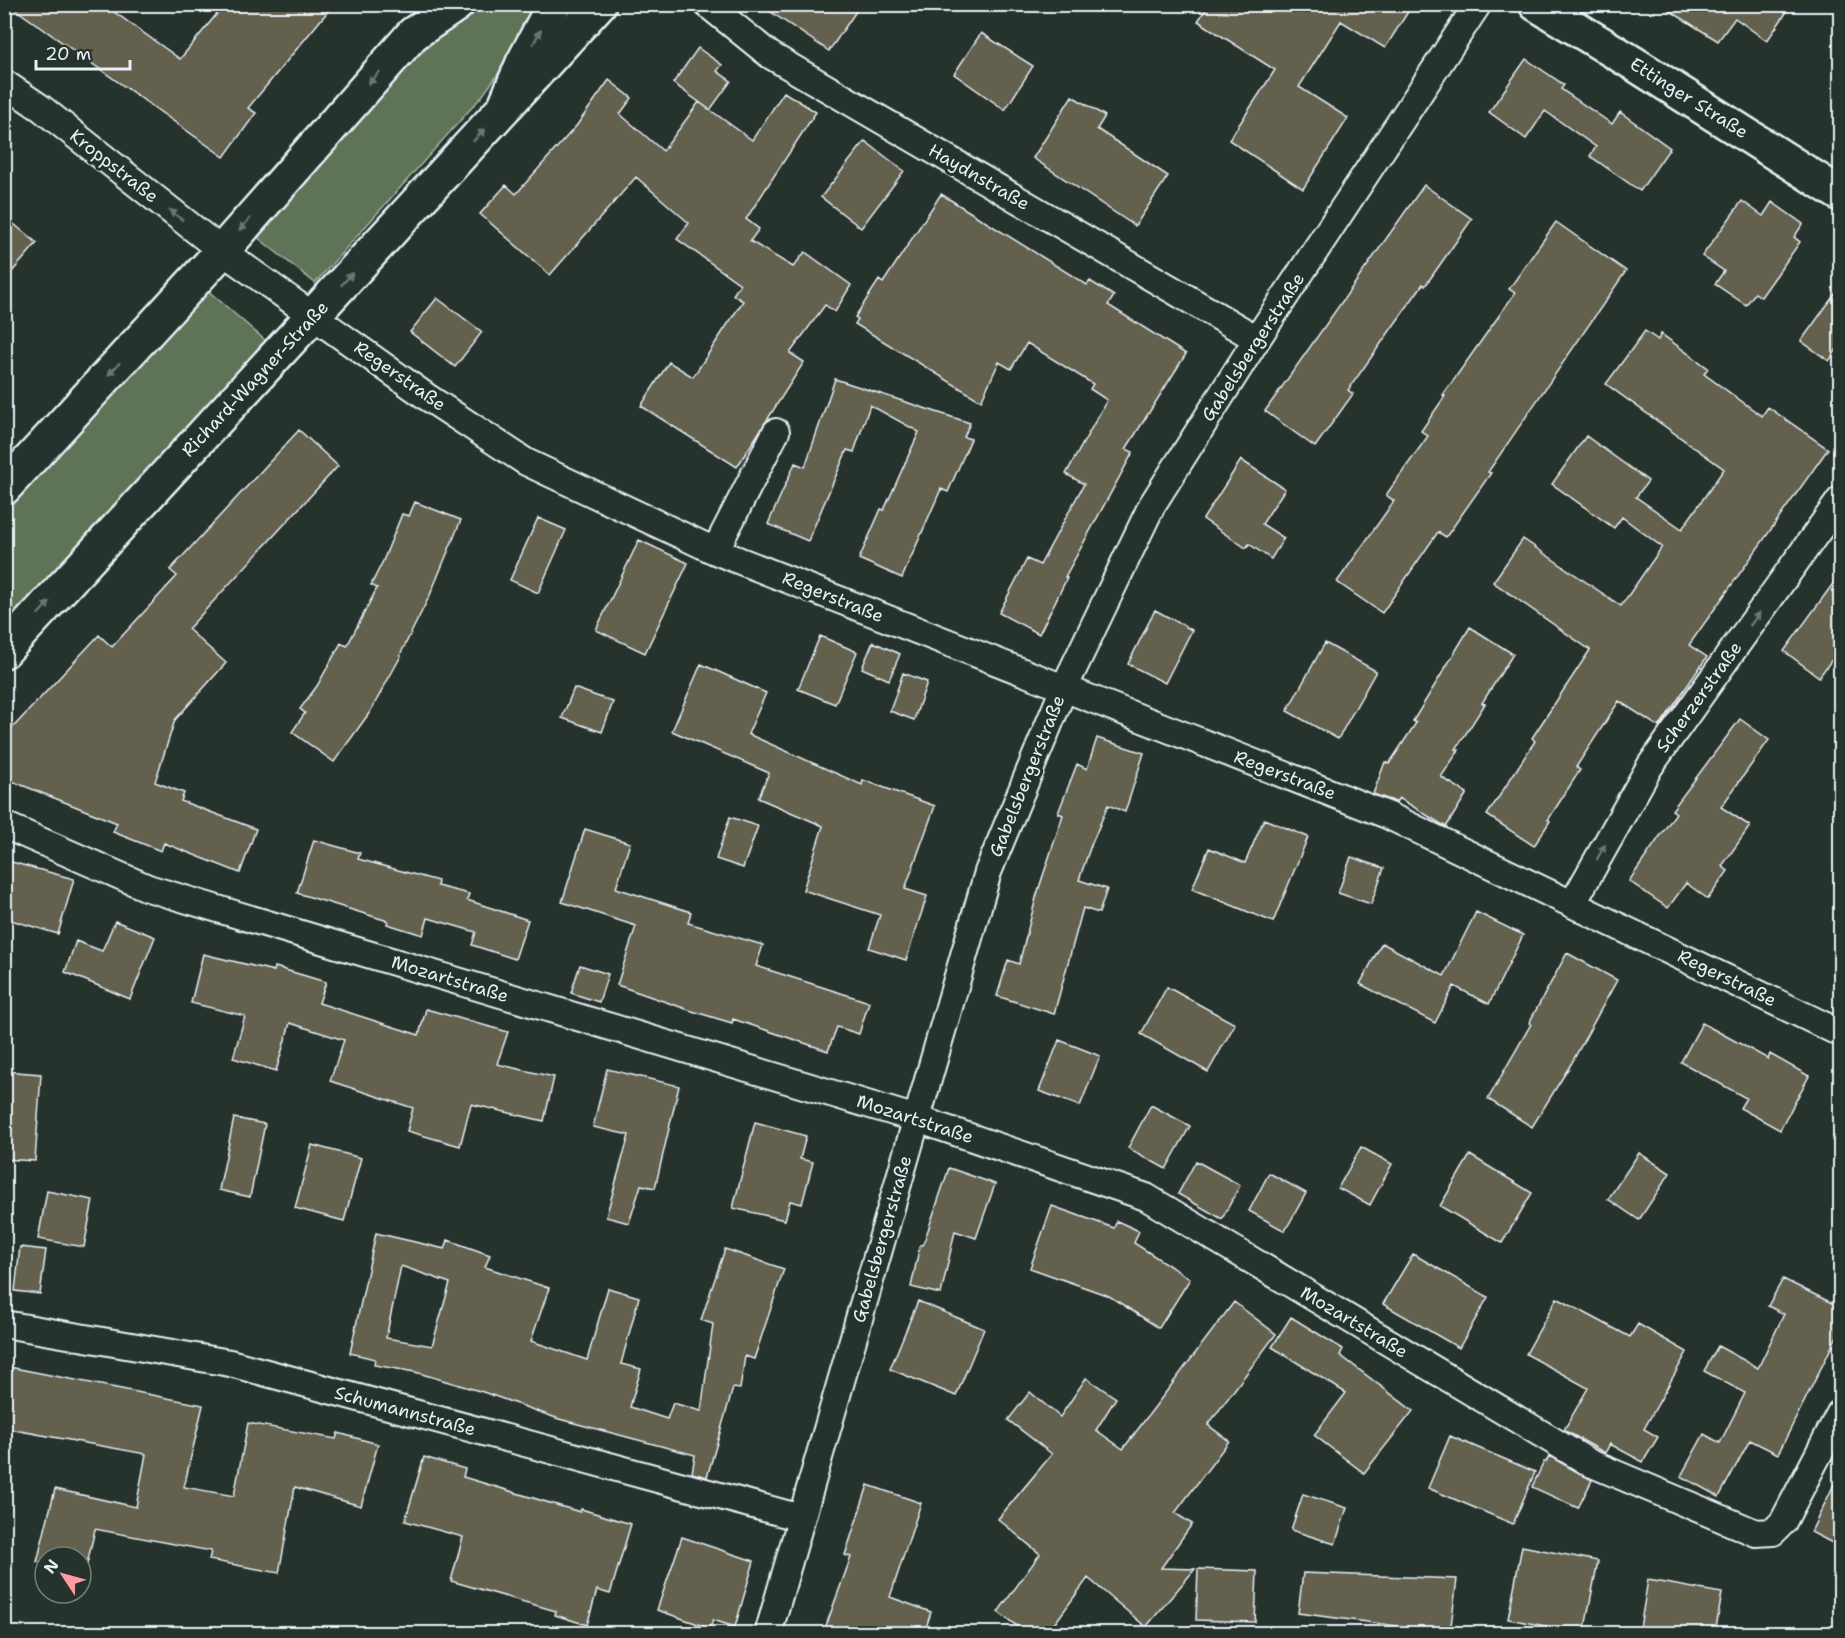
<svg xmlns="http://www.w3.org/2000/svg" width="1845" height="1638" viewBox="0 0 1845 1638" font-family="'Shantell Sans',sans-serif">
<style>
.green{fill:#5e7357;stroke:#a3b2a8;stroke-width:1.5}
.building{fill:#64604d;stroke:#e8f1f8;stroke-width:1.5;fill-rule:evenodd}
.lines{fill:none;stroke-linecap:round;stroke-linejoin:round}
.street-casing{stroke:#e8f1f8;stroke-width:30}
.secondary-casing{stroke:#e8f1f8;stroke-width:38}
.primary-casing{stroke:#e8f1f8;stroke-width:38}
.street{stroke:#26332d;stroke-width:26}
.secondary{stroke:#26332d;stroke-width:33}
.primary{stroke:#26332d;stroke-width:33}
.oneway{fill:#6a7674}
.labels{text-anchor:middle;stroke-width:6;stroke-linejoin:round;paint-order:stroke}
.street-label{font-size:18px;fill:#e8f1f8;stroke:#26332d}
</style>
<rect width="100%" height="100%" fill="#26332d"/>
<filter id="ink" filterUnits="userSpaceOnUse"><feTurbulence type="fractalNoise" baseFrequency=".0167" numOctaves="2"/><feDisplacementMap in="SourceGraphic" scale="12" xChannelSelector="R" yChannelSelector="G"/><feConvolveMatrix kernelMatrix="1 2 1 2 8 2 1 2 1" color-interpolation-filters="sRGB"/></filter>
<g filter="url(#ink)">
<path class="green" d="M486,5H539L505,64L483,95L315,283L252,233L410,63L431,44Z
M205,288L274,348L5,634L4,509Z"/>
<path class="building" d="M8,4H103L180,59L225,4H334L248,108L256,113L224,157Z
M759,4H861L829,51Z
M1209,4H1413L1385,48L1341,21L1299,87L1348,118L1303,189L1229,140L1275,70L1198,21Z
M1659,4H1792L1767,41L1735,18L1718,41Z
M981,33L1033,66L1005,110L954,74Z
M698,48L722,65L717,71L731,81L710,110L673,83Z
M1526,59L1564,85L1561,89L1612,124L1620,112L1670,148L1640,191L1590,156L1596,147L1545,111L1526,139L1489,112Z
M609,80L632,98L620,114L663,151L699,102L752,140L784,92L816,112L746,219L759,229L750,241L793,267L805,252L851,285L835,312L825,305L790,353L804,362L737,467L641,406L669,362L693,377L743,301L733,295L740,284L677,239L689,223L636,177L550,275L480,214L506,185L516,194L577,125Z
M1072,96L1105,116L1097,129L1168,176L1135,226L1033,158Z
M865,141L904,171L861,228L821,197Z
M1424,185L1472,219L1425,286L1423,284L1348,390L1353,394L1315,447L1265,411Z
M941,194L1087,285L1090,281L1114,296L1108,305L1186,354L1126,449L1133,452L1065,577L1067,578L1039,634L999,613L1027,559L1040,565L1084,484L1066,474L1107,400L1090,389L1093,384L1027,343L1011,369L999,362L981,401L855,324L858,319L855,317L879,280L883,283Z
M1742,201L1763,216L1772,202L1803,224L1794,237L1800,242L1761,297L1755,293L1746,305L1715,284L1724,271L1702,256Z
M4,216L37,243L4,281Z
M1556,222L1626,271L1488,472L1491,473L1446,537L1438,532L1382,613L1337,582L1394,501L1386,495L1428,436L1421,431L1445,396L1443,395L1515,293L1509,289Z
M1840,287V345L1829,361L1801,341Z
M437,298L482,332L455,367L410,332Z
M1645,331L1658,340L1661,334L1708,368L1704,374L1762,416L1768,407L1828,449L1689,645L1707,657L1659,727L1619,701L1576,767L1580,770L1548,820L1550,821L1534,846L1487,815L1535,741L1532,738L1590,650L1493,582L1523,539L1621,606L1662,547L1622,517L1614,528L1552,484L1586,436L1648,481L1636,497L1682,529L1724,469L1606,384Z
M835,379L970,423L964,437L971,439L948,492L941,489L902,578L859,559L881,509L884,510L919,432L870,405L854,452L847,450L808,541L768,524L795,463L805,467Z
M299,430L338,466L188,629L226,663L175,720L155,782L184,793L181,801L256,829L240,873L164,843L161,851L113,832L117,823L4,778V737L99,635L112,647L177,576L170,570Z
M1241,460L1285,489L1262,524L1284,538L1271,559L1249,544L1246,548L1203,519Z
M415,502L461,520L430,595L400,655L401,656L370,712L334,762L292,732L305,713L300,709L317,686L341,643L347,646L377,588L371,585L383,561L402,514L409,516Z
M538,518L566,530L538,593L510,580Z
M639,540L688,563L645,653L596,630Z
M1840,574V649L1819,677L1784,651Z
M1155,610L1192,630L1165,683L1128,664Z
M1470,627L1513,654L1482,703L1485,704L1456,749L1459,750L1441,777L1467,793L1446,827L1399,798L1396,802L1373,794L1385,762L1389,764L1416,723L1413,721Z
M820,636L857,652L835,704L798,689Z
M873,642L900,654L889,680L862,668Z
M1325,643L1376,671L1338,739L1287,711Z
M701,664L766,693L748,734L862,785L863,780L935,806L905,889L927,896L906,960L869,948L880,915L803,890L823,826L758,798L769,773L672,731Z
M903,673L927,682L914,720L890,711Z
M574,688L613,702L602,732L562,718Z
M1740,719L1769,740L1721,807L1750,826L1722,866L1728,871L1708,899L1686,883L1668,908L1629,881L1676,813L1672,810Z
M1097,738L1144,753L1125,812L1108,805L1090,848L1079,880L1107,889L1099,913L1083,908L1054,1014L997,996L1008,960L1019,964L1037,894L1063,815L1058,813L1077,764L1087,769Z
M730,817L758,826L743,868L716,859Z
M1264,819L1308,837L1273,922L1192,889L1209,848L1245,863Z
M585,829L630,843L616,888L691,912L688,923L763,945L756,966L869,1002L859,1034L837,1027L828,1051L733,1019L732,1023L692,1011L617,985L636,926L562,902Z
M314,840L360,853L358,859L438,881L437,886L469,894L467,900L528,920L515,959L472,945L476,932L428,918L423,935L387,924L388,921L297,893Z
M1351,857L1384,868L1371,904L1338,893Z
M4,860L74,879L58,934L4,918Z
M1476,912L1523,935L1489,1004L1454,986L1435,1023L1360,984L1382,943L1444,976Z
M115,921L155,937L130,999L65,972L76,941L102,951Z
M1567,953L1617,980L1571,1064L1532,1127L1488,1099L1531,1024L1529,1023Z
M203,954L274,971L275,967L326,982L319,1003L419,1035L426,1009L508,1032L497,1064L554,1077L544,1121L471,1104L460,1146L407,1131L413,1108L330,1081L344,1040L290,1023L276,1071L233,1058L245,1016L191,1003Z
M580,965L608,974L599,1002L571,993Z
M1167,987L1235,1024L1208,1072L1141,1034Z
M1702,1023L1768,1059L1770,1054L1809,1076L1780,1130L1740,1108L1746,1098L1681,1062Z
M1059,1040L1100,1056L1080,1106L1039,1091Z
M607,1069L679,1086L655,1188L641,1185L629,1223L606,1217L629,1135L593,1127Z
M4,1071L41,1074L35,1161L4,1159Z
M1151,1105L1190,1126L1166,1169L1128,1148Z
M234,1118L265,1124L250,1197L219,1190Z
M755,1122L806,1136L800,1159L813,1162L802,1204L790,1201L785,1220L733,1208Z
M312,1145L361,1158L344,1221L295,1208Z
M1361,1147L1392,1164L1370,1205L1338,1188Z
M1639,1153L1670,1173L1639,1220L1608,1199Z
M1470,1155L1532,1193L1502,1243L1440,1206Z
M1196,1161L1240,1185L1222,1219L1178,1194Z
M949,1168L995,1184L976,1238L955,1231L941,1294L911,1287L920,1245H923Z
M1269,1173L1306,1193L1285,1231L1249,1211Z
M47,1191L93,1200L84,1247L38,1239Z
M1052,1206L1114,1228L1117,1221L1139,1231L1134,1243L1190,1279L1159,1328L1109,1296L1030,1268Z
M376,1233L445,1249L448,1240L490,1255L485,1267L549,1288L531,1341L587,1360L608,1288L639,1297L621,1364L641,1369L630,1407L667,1419L673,1403L701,1411L713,1324L701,1320L725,1249L784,1269L754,1359L745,1356L740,1389L733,1388L707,1477L692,1473L695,1455L559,1419L483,1392L415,1372L374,1365L375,1359L350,1353ZM401,1266L450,1283L432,1346L386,1338Z
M20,1247L46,1250L40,1294L15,1291Z
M1413,1254L1488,1297L1459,1348L1383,1304Z
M1783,1279L1840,1307V1330L1778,1454L1750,1440L1719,1497L1681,1476L1704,1434L1720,1443L1745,1393L1704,1371L1718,1346L1758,1368L1784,1314L1768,1306Z
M1557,1298L1630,1337L1638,1324L1687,1352L1644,1429L1658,1437L1643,1462L1610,1444L1605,1453L1564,1430L1588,1388L1526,1354Z
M918,1301L984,1329L956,1396L890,1369Z
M1234,1302L1276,1334L1208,1425L1229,1441L1175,1513L1192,1524L1161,1568L1195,1569L1146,1627L1088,1578L1047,1634H1028L998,1612L1040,1554L998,1519L1052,1454L1008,1420L1030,1392L1060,1417L1086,1378L1116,1398L1096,1430L1123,1449Z
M1291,1317L1343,1349L1340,1355L1413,1411L1364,1473L1314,1435L1346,1393L1272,1347Z
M4,1366L203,1405L184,1487L234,1496L248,1423L336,1439L338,1433L378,1444L361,1506L295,1487L279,1573L209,1560L211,1551L95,1529L85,1573L81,1572V1557H45V1564L37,1562L55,1489L136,1507L146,1454L4,1428Z
M1450,1436L1535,1472L1513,1524L1428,1488Z
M1549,1456L1592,1480L1578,1508L1532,1487L1544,1462H1546Z
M424,1457L465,1469L463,1477L580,1512L581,1509L631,1524L610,1594L597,1590L587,1625L555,1615L556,1611L451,1581L463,1537L405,1521Z
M1840,1472V1547L1811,1532Z
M868,1485L921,1503L890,1597L931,1612L924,1634H823L851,1557L845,1555Z
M1303,1494L1347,1508L1335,1544L1291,1530Z
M682,1537L754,1561L735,1627L713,1620L710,1628L657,1610Z
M1522,1546L1598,1561L1584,1633L1508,1619Z
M1198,1569L1257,1571L1255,1622L1196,1620Z
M1303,1573L1457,1579L1450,1633L1298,1613Z
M1648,1580L1722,1593L1715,1634H1639Z"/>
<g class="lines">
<g class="street-casing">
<path id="street" d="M707,4L770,55L1257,339
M4,83L41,108L222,251L427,397L526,462L715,551L1387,815L1840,1033
M715,551L776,432
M4,825L148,888L917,1119L1146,1197L1590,1463L1756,1533L1773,1532L1783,1522L1840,1413
M1573,903L1650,766L1840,500
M4,1324L230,1363L801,1518
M768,1634L988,872L1064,688L1152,505L1257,339L1478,4"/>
</g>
<g class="secondary-casing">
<path id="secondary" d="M1536,4L1633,63L1840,194
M507,105L599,4"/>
</g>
<g class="primary-casing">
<path id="primary" d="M4,488L222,251L413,34L457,4
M4,651L504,108L523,63L554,4"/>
</g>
<use href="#street" class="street"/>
<use href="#secondary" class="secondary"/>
<use href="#primary" class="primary"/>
</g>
<defs><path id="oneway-solid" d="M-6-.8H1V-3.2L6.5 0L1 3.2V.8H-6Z" transform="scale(1.5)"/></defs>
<g class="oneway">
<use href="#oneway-solid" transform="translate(537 37) rotate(-62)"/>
<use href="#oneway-solid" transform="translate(374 78) rotate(132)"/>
<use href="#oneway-solid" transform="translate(479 135) rotate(-47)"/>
<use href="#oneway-solid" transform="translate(176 215) rotate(-142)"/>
<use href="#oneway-solid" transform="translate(245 224) rotate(132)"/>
<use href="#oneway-solid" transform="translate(347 279) rotate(-47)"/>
<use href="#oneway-solid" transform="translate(114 369) rotate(133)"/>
<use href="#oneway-solid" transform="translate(44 608) rotate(-47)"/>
<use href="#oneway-solid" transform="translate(1755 619) rotate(-54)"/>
<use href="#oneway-solid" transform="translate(1601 852) rotate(-61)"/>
</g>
</g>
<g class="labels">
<g class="street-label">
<text transform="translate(1689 98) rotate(32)" y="6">Ettinger Straße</text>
<text transform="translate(114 166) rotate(38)" y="6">Kroppstraße</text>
<text transform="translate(979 177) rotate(30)" y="6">Haydnstraße</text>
<text transform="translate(1253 347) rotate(-57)" y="6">Gabelsbergerstraße</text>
<text transform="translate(400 376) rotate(35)" y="6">Regerstraße</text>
<text transform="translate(255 379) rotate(-47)" y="6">Richard-Wagner-Straße</text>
<text transform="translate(833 597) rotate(22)" y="6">Regerstraße</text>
<text transform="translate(1699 697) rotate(-54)" y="6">Scherzerstraße</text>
<text transform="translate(1285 775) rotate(21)" y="6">Regerstraße</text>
<text transform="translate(1027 776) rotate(-68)" y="6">Gabelsbergerstraße</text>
<text transform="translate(1727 978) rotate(26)" y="6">Regerstraße</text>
<text transform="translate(450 979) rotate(17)" y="6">Mozartstraße</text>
<text transform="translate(915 1119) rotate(18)" y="6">Mozartstraße</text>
<text transform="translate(882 1239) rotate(-74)" y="6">Gabelsbergerstraße</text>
<text transform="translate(1354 1322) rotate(31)" y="6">Mozartstraße</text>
<text transform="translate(405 1411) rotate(15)" y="6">Schumannstraße</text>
</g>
</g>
<rect width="1845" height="1638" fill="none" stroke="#26332d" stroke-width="24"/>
<rect x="12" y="12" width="1821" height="1614" fill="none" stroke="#e8f1f8" stroke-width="2" filter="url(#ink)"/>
<g transform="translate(63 1575) rotate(306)"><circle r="28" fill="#26332d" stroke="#747f7e" stroke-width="1.5"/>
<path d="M0-4.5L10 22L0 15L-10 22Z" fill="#ff9aa2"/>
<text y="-9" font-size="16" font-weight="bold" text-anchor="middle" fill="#e8f1f8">N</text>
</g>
<path d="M36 60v9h94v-9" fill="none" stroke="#e8f1f8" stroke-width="3"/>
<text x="45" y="60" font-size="18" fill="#e8f1f8" stroke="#26332d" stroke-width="4.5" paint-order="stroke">20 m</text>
</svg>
